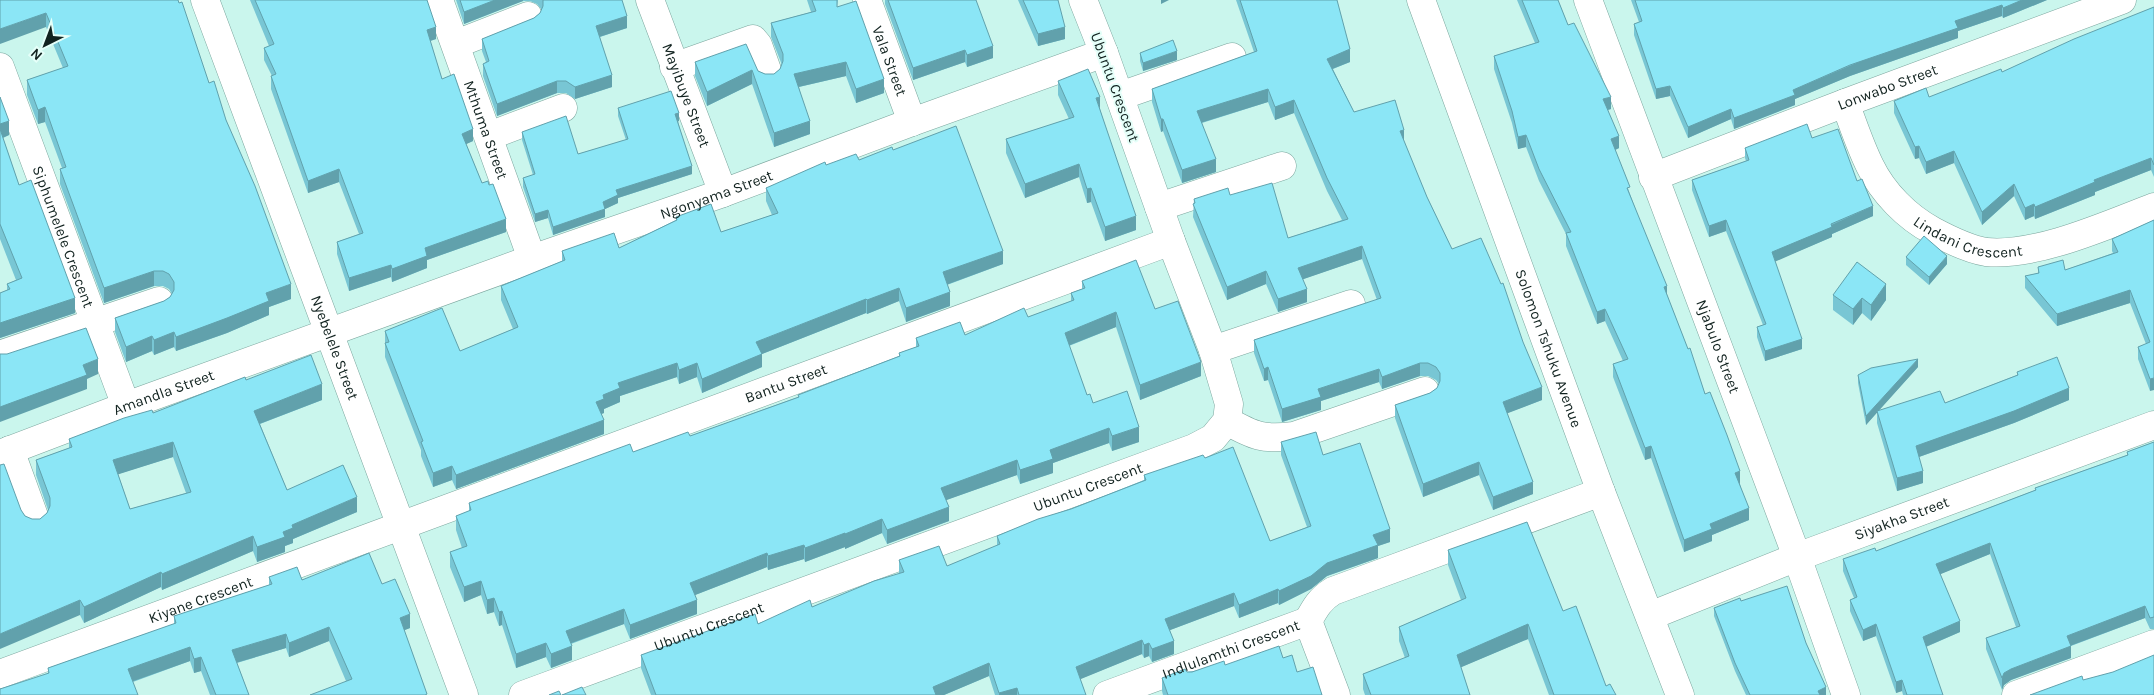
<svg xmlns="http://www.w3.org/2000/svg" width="2154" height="695" viewBox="0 0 2154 695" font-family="Karla,sans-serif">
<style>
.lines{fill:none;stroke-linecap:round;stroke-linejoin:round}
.minor-casing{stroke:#7ca69e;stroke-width:29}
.minor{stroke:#fff;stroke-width:28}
.wall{fill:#78c6d4;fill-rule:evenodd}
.shaded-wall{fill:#61a1ac}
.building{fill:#8be6f6;stroke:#61a1ac;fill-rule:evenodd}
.labels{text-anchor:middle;stroke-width:4;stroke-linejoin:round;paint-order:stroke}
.street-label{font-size:15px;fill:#11221f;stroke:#e5fff9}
</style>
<rect width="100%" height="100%" fill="#caf6ed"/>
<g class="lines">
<g class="minor-casing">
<g id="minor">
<path id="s1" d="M205,0L464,695"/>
<path id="s2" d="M439,0L532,259"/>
<path id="s3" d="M650,0L723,193"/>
<path id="s4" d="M867,0L912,122"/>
<path id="s5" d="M1421,0L1601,492L1680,695"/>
<path id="s6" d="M1588,0L1797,557L1846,695"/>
<path d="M456,44L528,16"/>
<path id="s7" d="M0,67L126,406"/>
<path d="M674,67L753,39L758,45L768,73"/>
<path d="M1120,96L1232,57"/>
<path id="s8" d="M1845,103C1853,124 1860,146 1870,166C1883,193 1907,217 1933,231C1948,239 1968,249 1986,252C2036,257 2107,225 2154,207"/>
<path d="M489,136L563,108"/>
<path id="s9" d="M1653,177L1845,103L2122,0"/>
<path d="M1159,207L1282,166"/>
<path d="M1213,350L1351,304"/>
<path d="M2,354L159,301"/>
<path d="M1227,421C1254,436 1263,440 1294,436L1425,391"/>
<path d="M10,450L35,519"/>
<path id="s10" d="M0,454L126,406L532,259L723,193L912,122L1104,53"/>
<path id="s11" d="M1650,616L1797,557L2154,425"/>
<path d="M1308,621C1315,608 1320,599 1333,591L1601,492"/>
<path d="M1308,621L1336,695"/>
<path id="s12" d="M0,674L1171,241"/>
<path id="s13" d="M523,695L1194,448L1213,438L1227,421L1229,404L1213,350L1171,241L1104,53L1083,0"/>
<path id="s14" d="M1107,695L1308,621"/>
<path d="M2016,695L2154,644"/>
</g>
</g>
<use href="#minor" class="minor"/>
</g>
<path class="wall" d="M0,0H178L209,83L226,120L291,299L269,307V315L227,333L176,351L174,347L154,355L152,351L126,362L115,332V318L164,301L170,297L172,294L169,289L163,286H154L104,303L60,184V169L62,168L45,122L38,124L27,95V80L63,68L46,27Z
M250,0H427L436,39L430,41L442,79L473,141L466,144L482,183L506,232L427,260V268L392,282L391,277L349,291L337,254V242L359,234L339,182L308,193L271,89V76H272L264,60V48L269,46Z
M456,0H622L627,28L600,37L612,87L575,99L566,93H557L497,116L483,76V64L486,62L482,51V39L534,18L540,13L542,10L537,4L530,1H523L464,24Z
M807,0H838L837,7L884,93L856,103L846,76L799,87L810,134L774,147L752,84L707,106L695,76V62L758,71L765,74H774L780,69L782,65L771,37V23L811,12Z
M885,0H976L993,58L967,67L965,62L913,80L885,4Z
M1018,0H1058L1065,39L1038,46Z
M1236,0H1337L1350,62L1333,69L1354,112L1404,142L1427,197L1452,249L1542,400L1507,413L1533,494L1493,510L1479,475L1423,497L1395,418V405L1430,393L1437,388L1439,384L1436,380L1428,376H1420L1382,389L1379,382L1321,401V410L1282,422L1268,380L1264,381L1254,353V340L1377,300L1362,259L1303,279L1307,302L1278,312L1266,284L1227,300L1193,217L1194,199L1230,195L1288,238L1342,220L1327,191L1294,113L1275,120L1268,102L1202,123L1216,172L1182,183L1163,131L1161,132L1152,102V89L1254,52Z
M1517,0H1558L1568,25L1611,109L1608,110L1619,148L1615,150L1630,194L1667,295L1740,484L1749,520L1712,535V541L1684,552L1651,458L1645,460L1613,377V364L1623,361L1605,321L1597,324L1566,246V234L1539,181L1526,147L1518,149L1512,123L1494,69V56L1535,43Z
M1631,0H2047L2003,18L2002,16L1958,31V38L1850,76L1795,99V105L1734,129L1731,119L1688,138L1670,96L1656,99L1634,35V24L1639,22Z
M2154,7V177L2151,170L2095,192V195L2035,219L2034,216L2025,220L2014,196L1982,225L1954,163L1926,174L1919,158L1915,159L1894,113V101L1929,97L2002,72Z
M1140,53L1177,60L1143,71L1140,61Z
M1058,81L1100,109L1136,230L1105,241L1091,202L1087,203L1079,177L1025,198L1006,153V139L1069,119L1058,95Z
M0,97L9,135L3,138L19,185L75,313L0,338V293L7,290V284L16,280L0,239Z
M618,108L679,121H678L692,174L618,198V203L605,209V217L553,235L548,218L535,222L523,187V178L533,175L522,140V132L578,154L626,140L618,116Z
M1812,138L1857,181L1873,216L1832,234V237L1775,261L1802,349L1765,361L1757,337V327L1763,325L1726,231L1709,237L1692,190V180L1746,161L1745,158V148Z
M893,150L1003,264L947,285L950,306L906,322L899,301L867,314L866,313L762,354V367L702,393L697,377L679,384L677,377L620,396V402L604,409V413L601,414L604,434L456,489L452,480L433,487L421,456V450L385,357V331L460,351L513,329L501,300V286L562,261V251L619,248L676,220V217L721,232L772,215L766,201V188L826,165L859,160Z
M2154,220L2150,391L2138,359V347L2146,344L2130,303L2057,326L2025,288V276L2038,273V267L2065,270L2113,253L2112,251V239Z
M1906,257L1947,264L1929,285L1906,265Z
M1082,281L1155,309L1201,376L1140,400L1116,327L1069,346L1087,395L1093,403L1139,442L1112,451L1109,443L1053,463V473L1020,484L1017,475L946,500L949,521L887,544L882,533L845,549V547L805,562L804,559L768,570L767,567L695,595L697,614L630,639L624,624L571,644L572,660L551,668L546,657L516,668L502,625L499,626L494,612L487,614L481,595L464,602L450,567V552L462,548L456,530V516L469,511V503L633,452L690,436L798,397V395L899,356V353L916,347V338L965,335L1028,317L1071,301V293L1082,289Z
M1833,295L1886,300L1871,321L1862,313L1853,325L1833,310Z
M1918,367L1878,411L1945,403L2017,375V372L2069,400L2014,423L1919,457L1923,483L1897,491L1877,423V412L1866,425L1858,383V375Z
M246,380L322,400L260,424L287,490L357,512L293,539V543L285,546V552L257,562L253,551L162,590L161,587L84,623L80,615L21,510L25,516L32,519H40L47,513L48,510L36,475V460L69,448V439L153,413ZM173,457L186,493L130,509L118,474Z
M1281,442L1323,455L1390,542L1378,546V558L1327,576L1311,589L1279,605L1278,603L1239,618L1234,606L1170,630L1174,654L1152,662L1149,656L1144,658L1142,654L1080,679L1086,695H995L989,676L944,695H651L641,668V655L758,624L812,607L899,574V560L947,566L997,546V536L1071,509L1144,480V475L1205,458L1270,541L1307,527L1281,455Z
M2154,442V629H2150L2145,618L2071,646V658L2011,680L2004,685L2002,690L1986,649V638L2016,627L1990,554L1940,574L1960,632L1926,647L1943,695H1903L1902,691L1896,693L1876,636L1863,641L1850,611V600L1854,598L1843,571V559L1876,551L2035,490V488L2127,455V452Z
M1448,550L1563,611L1606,686L1616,695H1549L1528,639L1461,667L1470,695H1365L1363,689V674L1405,658L1399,641V627L1461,600L1448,565Z
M269,577L382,584L410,628L404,630L427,695L346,681L329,641L289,657L286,648L237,663L249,695H210L201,671L194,673L190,661L133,682L48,673V668L174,624V616L269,585Z
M1741,601L1806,643L1826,695H1746L1735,671L1714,616V608Z
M1283,658L1297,672L1322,695H1163L1162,691V678L1187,672Z"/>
<path class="shaded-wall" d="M495,0H523V1L464,24V12Z
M1161,0H1169L1161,4Z
M2022,0H2047L2003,18V8Z
M2002,5V16L1958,31V38L1850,76L1795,99V105L1734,129V118L1793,90L1955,21Z
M46,13V27L0,44V29Z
M627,16V28L596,38V26Z
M436,27V39L427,42V30Z
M1065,27V39L1038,46V34Z
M993,46V58L967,67V55Z
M1350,49V62L1327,71V59Z
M965,50V62L913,80V68Z
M1177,51V60L1143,71V63Z
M846,62V76L794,88V74Z
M752,70V84L707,106V92Z
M612,75V87L575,99V87Z
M884,79V93L856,103V89Z
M557,81V93L497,116V104Z
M1670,86V96L1656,99V89Z
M1268,89V102L1197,124V111Z
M1100,97V110L1096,98Z
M1611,97V109L1603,111V99Z
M1294,100V113L1275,120V107Z
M45,107V122L38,124V110Z
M1731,109V119L1688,138V127Z
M679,113V121L675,123V114Z
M1161,119H1163V131L1161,132Z
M9,121V135L0,139V124Z
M810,121V134L774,147V133Z
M473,129V141L462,146V134Z
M1404,130V142L1400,131Z
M1526,135V147L1518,149V137Z
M1619,136V148L1611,152V139Z
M1919,146V158L1915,159V147Z
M1954,151V163L1926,174V162Z
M2151,158V170L2095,192V195L2035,219V207L2094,180Z
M1216,159V172L1182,183V170Z
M1079,164V177L1025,198V184Z
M692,166V174L618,198V203L603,210V202L616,190Z
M339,169V182L308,193V181Z
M2014,184V196L1982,225V212Z
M1091,188V202L1087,203V189Z
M2034,204V216L2025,220V208Z
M1873,206V216L1832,234V237L1772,263V252Z
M605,209V217L553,235V227Z
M548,210V218L535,222V214Z
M1136,216V230L1105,241V227Z
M506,219V232L427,260V268L392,282V269L425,248Z
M1726,220V231L1709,237V226Z
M1362,246V259L1298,281V268Z
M1003,251V264L943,286V272Z
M1947,256V264L1929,285V277Z
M391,265V277L349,291V278Z
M154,271V286L104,303V288Z
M1266,271V284L1227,300V287Z
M291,284V299L269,307V315L227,333L176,351V337L266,293Z
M1886,284V300L1871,321V305Z
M1667,286V298L1664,287Z
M899,288V301L867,314V300Z
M1307,289V302L1278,312V299Z
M2130,290V303L2057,326V314Z
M950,292V306L906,322V308Z
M75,298V313L0,338V323Z
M1862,298V313L1853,325V309Z
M866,299V313L762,354V367L702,393V379L756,342Z
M1605,309V321L1597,324V312Z
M1116,312V327L1065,347V333Z
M174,332V347L154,355V340Z
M152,336V351L126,362V347Z
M1802,339V349L1765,361V351Z
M98,359V374L87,379V389L0,422V407L83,365Z
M1918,359V367L1866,425V416Z
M1201,362V376L1140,400V385Z
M677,363V377L620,396V402L604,409V413L596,416V402L603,395L618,383Z
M697,363V377L679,384V370Z
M1420,363V376L1382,389V377Z
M1268,367V380L1264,381V369Z
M1379,369V382L1321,401V410L1282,422V409L1318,389Z
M2154,378V390L2150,391V379Z
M322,384V400L254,426V411Z
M1542,387V400L1503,415V402Z
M2069,388V400L2014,423L1916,458V446Z
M604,420V434L456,489V475Z
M1139,427V442L1112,451V436Z
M1109,428V443L1053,463V473L1020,484V470L1050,450Z
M173,442V457L113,476V460Z
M1651,446V458L1645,460V448Z
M1017,460V475L941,502V488Z
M1479,462V475L1423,497V484Z
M452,466V480L433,487V473Z
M1740,471V484L1735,485V473Z
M1923,471V483L1897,491V478Z
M1533,482V494L1493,510V497Z
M357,497V512L293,539V543L285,546V552L257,562V547L283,532L292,525Z
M949,507V521L887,544V530Z
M1749,508V520L1712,535V541L1684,552V540L1710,524Z
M882,519V533L845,549V534Z
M1390,529V542L1378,546V558L1327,576L1311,589L1279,605V591L1327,563L1373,535Z
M845,533V547L805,562V548Z
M253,536V551L162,590V574Z
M1990,543V554L1936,576V564Z
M804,545V559L768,570V556Z
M767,553V567L690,597V583Z
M161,572V587L84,623V607Z
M481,581V595L464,602V587Z
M1278,589V603L1239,618V605Z
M1234,593V606L1165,632V619Z
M494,598V612L487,614V600Z
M80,600V615L0,649V634Z
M697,600V614L630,639V625Z
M2145,606V618L2067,647V636Z
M624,609V624L566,645V631Z
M502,611V625L499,626V612Z
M410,614V628L400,632V618Z
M1960,621V632L1923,648V637Z
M1528,624V639L1457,669V655Z
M1876,624V636L1863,641V630Z
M329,627V641L289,657V643Z
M286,634V648L232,664V650Z
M1142,640V654L1076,681V667Z
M1174,641V654L1152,662V649Z
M546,643V657L516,668V654Z
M1149,643V656L1144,658V645Z
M572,646V660L551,668V654Z
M2071,646V658L2011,680L2004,685L2002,690V678L2004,673L2011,669Z
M190,647V661L128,683V669Z
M201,657V671L194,673V659Z
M989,663V676L944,695H933V687Z
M1902,680V691L1896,693V682Z
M1826,687V695H1818V691Z
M1017,688V695H999V693Z"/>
<path class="building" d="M0,0H178L179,3L182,2L209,83L214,81L226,120L255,186L291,284L266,293L269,301L227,318L176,337L174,332L154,340L152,336L126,347L115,318L164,301L170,297L174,290V282L169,274L163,271H154L104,288L60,169L66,167L45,107L38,110L27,80L68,66L46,13L0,29Z
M255,0H427L436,27L427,30L442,79L454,74L473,129L462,134L482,183L488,181L489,185L493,184L506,219L425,248L427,256L392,269L391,265L349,278L337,242L363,233L339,169L308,181L271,76L276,74L264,48L274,44Z
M460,0H495L464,12Z
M543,0H622L627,16L596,26L612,75L575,87L566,81H557L497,104L483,64L489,61L482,39L534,18L540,13L543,6Z
M812,0H837V7L856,1L884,79L856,89L846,62L794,74L810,121L774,133L752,70L707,92L695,62L746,44L758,71L765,74H774L780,69L783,61V54L771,23L816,11Z
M888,0H976L993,46L967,55L965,50L913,68Z
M1023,0H1058L1065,27L1038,34Z
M1240,0H1337L1350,49L1327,59L1354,112L1395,100L1404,130L1400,131L1427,197L1452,249L1481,238L1501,284L1503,283L1523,342L1542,387L1503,402L1533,482L1493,497L1479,462L1423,484L1395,405L1430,393L1437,388L1440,381V373L1436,367L1428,363H1420L1382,377L1379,369L1318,389L1321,397L1282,409L1268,367L1264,369L1254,340L1381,298L1362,246L1298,268L1307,289L1278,299L1266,271L1227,287L1193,204L1195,203L1194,199L1228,188L1230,195L1272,183L1288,238L1348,219L1327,178L1294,100L1275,107L1268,89L1197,111L1216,159L1182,170L1163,119H1161L1152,89L1257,51Z
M1522,0H1558L1568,25L1574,23L1611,97L1603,99L1619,136L1611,139L1630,187L1627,188L1667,286L1664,287L1688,349L1690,348L1705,394L1710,392L1727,435L1740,471L1735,473L1749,508L1710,524L1712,529L1684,540L1651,446L1645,448L1613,364L1628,359L1605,309L1597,312L1566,233L1571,232L1539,169L1526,135L1518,137L1512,111L1494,56L1539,42Z
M1635,0H2022L2003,8L2002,5L1955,21L1958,28L1850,65L1793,90L1795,95L1734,118L1731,109L1688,127L1670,86L1656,89L1634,24L1642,21Z
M2154,7V165L2151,158L2094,180L2095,182L2035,207L2034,204L2025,208L2014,184L1982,212L1954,151L1926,162L1919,146L1915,147L1894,101L1926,88L1929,97L2001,69L2002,72L2074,39Z
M1173,40L1177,51L1143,63L1140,53Z
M1088,69L1100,97L1096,98L1136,216L1105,227L1091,188L1087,189L1079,164L1025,184L1006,139L1074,117L1058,81Z
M671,91L679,113L675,114L692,166L616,190L618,195L603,202L605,209L553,227L548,210L535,214L523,178L535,174L522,132L566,116L578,154L628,139L618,108Z
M0,97L9,121L0,124Z
M1807,124L1812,138L1838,129L1857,181L1862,179L1873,206L1831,224L1832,227L1772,252L1802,339L1765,351L1757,327L1766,324L1726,220L1709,226L1692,180L1749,160L1745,148Z
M956,126L1003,251L943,272L950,292L906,308L899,288L867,300L866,299L756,342L762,354L702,379L697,363L679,370L677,363L618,383L620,388L603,395L604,399L596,402L604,420L456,475L452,466L433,473L421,442L423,441L385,343L389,342L385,331L442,308L460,351L518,327L501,286L565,260L562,251L614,233L619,248L677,220L676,217L711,204L721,232L778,213L766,188L825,162L826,165L856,154L859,160L892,147L893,150Z
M0,129L19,185L31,180L75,298L0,323V293L10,289L7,284L22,278L0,224Z
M2154,220V378L2150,379L2138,347L2150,342L2130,290L2057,314L2025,276L2039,273L2038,267L2063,260L2065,270L2118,252L2112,239Z
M1924,236L1947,256L1929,277L1906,257Z
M1136,260L1155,309L1178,301L1201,362L1140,385L1116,312L1065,333L1087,395L1090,394L1093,403L1127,391L1139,427L1112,436L1109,428L1050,450L1053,459L1020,470L1017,460L941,488L949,507L887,530L882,519L845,534V533L805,548L804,545L768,556L767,553L690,583L697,600L630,625L624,609L566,631L572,646L551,654L546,643L516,654L502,611L499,612L494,598L487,600L481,581L464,587L450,552L467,546L456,516L471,510L469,503L630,444L633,452L688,432L690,436L799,397L798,395L900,356L899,353L919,346L916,338L960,322L965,335L1024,308L1028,317L1074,300L1071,293L1085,288L1082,281Z
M1857,262L1886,284L1871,305L1862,298L1853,309L1833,295Z
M86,328L98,359L83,365L87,375L0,407V354H7Z
M311,355L322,384L254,411L287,490L343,465L357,497L292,525L293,528L283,532L285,537L257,547L253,536L162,574L161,572L84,607L80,600L0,634V465L4,464L21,510L25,516L32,519H40L47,513L50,506V498L36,460L72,447L69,439L124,418L152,410L153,413L245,377L246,380ZM173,442L191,492L130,509L113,460Z
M2057,357L2069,388L2014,411L1916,446L1923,471L1897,478L1877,411L1940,391L1945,403L2018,375L2017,372Z
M1918,359L1866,416L1858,375L1871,368Z
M1316,432L1323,455L1360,443L1390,529L1373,535L1378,545L1327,563L1311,576L1279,591L1278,589L1239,605L1234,593L1165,619L1174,641L1152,649L1149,643L1144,645L1142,640L1076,667L1086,695H1019L1017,688L999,693L989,663L933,687L936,695H656L641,655L755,614L758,624L810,600L812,607L874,581L904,572L899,560L939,546L947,566L1000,544L997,536L1038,519L1071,509L1146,480L1144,475L1203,455L1205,458L1233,447L1270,541L1311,526L1281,442Z
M2154,442V617L2150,618L2145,606L2067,636L2071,646L2011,669L2004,673L2002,678L1986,638L2020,626L1990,543L1936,564L1960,621L1923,637L1943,695H1907L1902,680L1896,682L1876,624L1863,630L1850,600L1857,597L1843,559L1875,548L1876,551L2036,490L2035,488L2128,455L2127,452Z
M1527,522L1563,611L1576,606L1606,686L1610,684L1616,695H1554L1528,624L1457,655L1470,695H1371L1363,674L1409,656L1399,627L1466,598L1448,550Z
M369,553L382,584L395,579L410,614L400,618L427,694L425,695H310L352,679L329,627L289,643L286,634L232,650L249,695H216L201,657L194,659L190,647L128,669L138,695H0V689L49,673L48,668L176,623L174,616L272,584L269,577L297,567L302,580Z
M1787,586L1806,643L1826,687L1818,691L1820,695H1750L1735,663L1714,608L1740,598L1741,601Z
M1279,646L1283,658L1292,655L1297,672L1313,667L1322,695H1168L1162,678L1185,669L1187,672H1192L1224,661L1225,665Z
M2154,655V695H2030L2082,676L2083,680L2113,672Z
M582,687L586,695H562Z
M559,691L561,695H549Z"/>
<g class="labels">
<g class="street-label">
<text dy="5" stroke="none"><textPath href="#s4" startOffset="65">Vala Street</textPath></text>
<text transform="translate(1115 87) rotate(70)" y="5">Ubuntu Crescent</text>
<text dy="5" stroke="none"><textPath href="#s9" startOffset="251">Lonwabo Street</textPath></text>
<text dy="5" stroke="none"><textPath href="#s3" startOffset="102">Mayibuye Street</textPath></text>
<text dy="5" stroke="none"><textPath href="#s2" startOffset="138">Mthuma Street</textPath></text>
<text dy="5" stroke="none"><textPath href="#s10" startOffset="762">Ngonyama Street</textPath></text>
<text dy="5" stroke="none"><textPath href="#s8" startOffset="196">Lindani Crescent</textPath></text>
<text dy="5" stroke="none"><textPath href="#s7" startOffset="181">Siphumelele Crescent</textPath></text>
<text dy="5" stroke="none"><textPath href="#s6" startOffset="370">Njabulo Street</textPath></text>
<text dy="5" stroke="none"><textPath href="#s1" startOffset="371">Nyebelele Street</textPath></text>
<text dy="5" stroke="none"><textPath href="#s5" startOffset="371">Solomon Tshuku Avenue</textPath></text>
<text dy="5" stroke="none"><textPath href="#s12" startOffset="838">Bantu Street</textPath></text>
<text dy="5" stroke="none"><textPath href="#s10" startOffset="175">Amandla Street</textPath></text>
<text dy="5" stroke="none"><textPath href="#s13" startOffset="602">Ubuntu Crescent</textPath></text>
<text dy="5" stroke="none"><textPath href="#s11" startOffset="270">Siyakha Street</textPath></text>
<text dy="5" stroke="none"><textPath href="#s12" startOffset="214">Kiyane Crescent</textPath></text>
<text dy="5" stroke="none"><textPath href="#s13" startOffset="198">Ubuntu Crescent</textPath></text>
<text dy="5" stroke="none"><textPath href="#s14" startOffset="132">Indlulamthi Crescent</textPath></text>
</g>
</g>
<g transform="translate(45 45) rotate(222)" stroke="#e5fff9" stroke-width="4" paint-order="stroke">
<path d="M0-4L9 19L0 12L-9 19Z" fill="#11221f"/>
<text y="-8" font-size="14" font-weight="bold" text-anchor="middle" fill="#11221f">N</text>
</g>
</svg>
